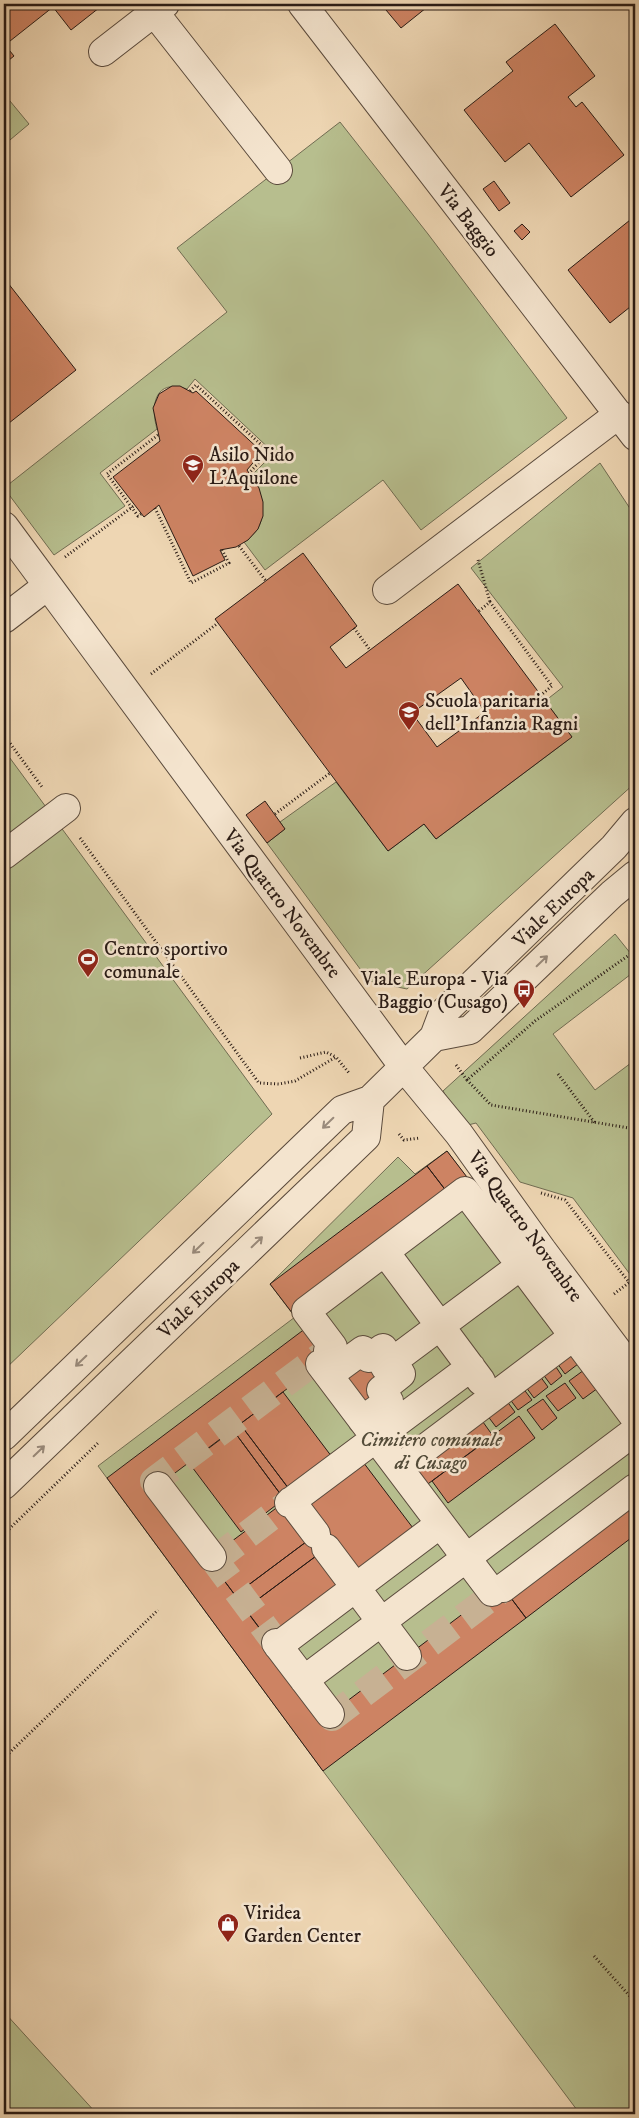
<svg xmlns="http://www.w3.org/2000/svg" width="639" height="2118" viewBox="0 0 639 2118" font-family="'IM FELL DW Pica',serif">
<style>
.green{fill:#b7be8e;stroke:#706c52}
.building{fill:#cd8363;stroke:#291b15;fill-rule:evenodd}
.lines{fill:none;stroke-linecap:round;stroke-linejoin:round}
.minor-tunnel{stroke:#c7b193;stroke-width:28;stroke-dasharray:28 14;stroke-linecap:butt}
.minor-casing{stroke:#5a4a3c;stroke-width:30}
.path{stroke:#291b15;stroke-width:3;stroke-dasharray:1 2.5;stroke-linecap:butt}
.minor{stroke:#f4e4ce;stroke-width:28}
.oneway{stroke:#998a7b}
.labels{text-anchor:middle;stroke-width:5;stroke-linejoin:round;paint-order:stroke}
.street-label{font-size:20px;fill:#291b15;stroke:#f4e4ce}
.poi-label{font-size:20px;fill:#291b15;stroke:#f4e4ce;text-anchor:start}
.park-label{font-size:20px;font-style:italic;fill:#544c39;stroke:#f4e4ce}
</style>
<rect width="100%" height="100%" fill="#eed6b3"/>
<filter id="stains"><feTurbulence type="fractalNoise" baseFrequency=".004" numOctaves="4"/><feColorMatrix values="0 0 0 0 .2 0 0 0 0 .09 0 0 0 0 .02 0 0 0 .5 -.17"/></filter>
<radialGradient id="worn" r=".72"><stop offset=".6" stop-color="#630" stop-opacity="0"/><stop offset="1" stop-color="#630" stop-opacity=".3"/></radialGradient>
<path class="green" d="M5,95L29,124L4,145V96Z
M340,122L428,234L567,418L421,530L383,480L265,570L244,542C270,526 265,498 251,476L274,453L195,379L187,389C155,378 150,405 157,429L100,473L125,506L54,555L4,488L227,312L177,248Z
M600,463L635,516V783L407,989L369,981L267,843L285,829L280,822L336,782L388,851L424,824L436,839L572,737L545,701L563,687L471,568Z
M4,750L272,1114L4,1370Z
M615,934L635,959V971L553,1034L595,1090L635,1060V1281L573,1198L520,1182L476,1123L464,1126L443,1091Z
M447,1151L635,1402V2114H580L323,1771L98,1466L295,1317L270,1284L398,1157L415,1174Z
M4,2012L97,2114H4Z"/>
<path class="building" d="M4,4H104L71,30L53,7L5,45L14,56L4,64Z
M381,4H431L401,28Z
M555,24L595,76L568,97L576,107L582,102L624,155L571,197L529,143L505,162L464,110L513,71L506,62Z
M494,181L510,203L499,211L483,189Z
M635,216V303L610,323L568,270Z
M522,224L530,232L522,240L514,231Z
M4,278L76,370L4,427Z
M172,386H180L193,393L196,391L262,452L247,470L259,488L263,502V516L258,529L248,540L236,547L220,550L225,560L193,576L159,505L144,517L113,477L160,441L153,408L159,394Z
M303,553L357,626L330,647L346,668L458,584L572,737L436,839L424,824L388,851L215,619ZM461,678L485,712L437,747L412,713Z
M265,801L285,829L267,843L246,815Z
M447,1151L470,1181L450,1196L427,1166Z
M427,1166L450,1196L293,1314L270,1284Z
M310,1325L332,1355L155,1488L326,1717L501,1585L526,1618L323,1771L107,1478Z
M569,1353L578,1364L565,1374L557,1363Z
M355,1360L392,1376L361,1408L336,1375Z
M554,1364L562,1376L551,1385L542,1373Z
M584,1370L598,1388L583,1399L569,1381Z
M537,1372L548,1387L534,1398L523,1383Z
M519,1383L532,1400L518,1410L506,1394Z
M565,1383L576,1398L558,1411L546,1396Z
M283,1392L335,1461L292,1493L240,1424Z
M503,1396L515,1412L496,1427L484,1411Z
M543,1399L557,1418L542,1430L527,1410Z
M478,1415L493,1436L421,1489L406,1469Z
M519,1416L535,1438L448,1503L432,1481Z
M240,1424L292,1493L284,1499L233,1430Z
M233,1430L284,1499L241,1532L189,1463Z
M357,1454L416,1532L352,1580L327,1548L245,1609L235,1595L318,1533L294,1502Z
M635,1498V1535L526,1618L508,1594Z
M287,1500L314,1536L235,1595L208,1559Z
M324,1550L351,1586L272,1645L245,1609Z"/>
<g class="lines">
<path class="minor-tunnel" d="M158,1486L154,1481L328,1351
M212,1557L276,1643
M214,1560L289,1503
M330,1714L332,1717L503,1588"/>
<g class="minor-casing">
<path id="minor" d="M302,4L635,436
M154,12L278,170
M103,52L165,4
M4,526L403,1066L459,1134L542,1250L635,1374
M387,590L619,414
M4,619L47,586
M4,855L66,808
M434,1037L470,1030L612,894L635,875
M385,1252L481,1381
M328,1351L333,1347L306,1311L465,1191L635,1418
M320,1364L492,1592
M385,1367L535,1255
M329,1375L363,1350L369,1358L383,1348L401,1374L381,1390L389,1401L362,1420
M4,1436L342,1110L370,1100L434,1037L443,1013L614,847L635,822
M399,1468L574,1336
M4,1485L366,1137L370,1100
M158,1486L212,1557
M291,1501L316,1534
M289,1503L471,1367
M326,1548L407,1656
M503,1588L635,1488
M276,1643L330,1714
M278,1646L440,1524
M304,1680L635,1431"/>
</g>
<path class="path" d="M190,391L196,385L269,452L249,473
M155,508L191,583L229,563L222,550
M141,514L138,516L107,474L158,435
M239,546L266,581
M65,557L135,505
M478,560L490,602
M479,611L490,602L552,686L541,695
M354,628L370,650
M151,674L218,623
M4,735L42,787
M275,814L330,773
M80,838L259,1083L279,1084L295,1081L336,1057L349,1073
M300,1058L326,1052L336,1057
M456,1065L467,1080L535,1021L635,951
M558,1074L595,1123
M467,1080L491,1105L635,1129
M399,1134L404,1140L420,1138
M541,1193L565,1200L635,1290
M614,1294L635,1278
M4,1534L99,1442
M4,1758L158,1610
M594,1956L635,2002"/>
<use href="#minor" class="minor"/>
</g>
<defs><path id="oneway-shaft" d="M-6 0H5M1.5-3L5.5 0L1.5 3" fill="none" stroke-width="1.6" stroke-linecap="round" stroke-linejoin="round" transform="scale(1.25)"/></defs>
<g class="oneway">
<use href="#oneway-shaft" transform="translate(542 961) rotate(-44)"/>
<use href="#oneway-shaft" transform="translate(328 1123) rotate(136)"/>
<use href="#oneway-shaft" transform="translate(257 1242) rotate(-44)"/>
<use href="#oneway-shaft" transform="translate(198 1248) rotate(136)"/>
<use href="#oneway-shaft" transform="translate(81 1361) rotate(136)"/>
<use href="#oneway-shaft" transform="translate(39 1451) rotate(-44)"/>
</g>
<defs>
<g id="school-pin" transform="scale(1.125)"><path d="M0 17L-7.5 6A9.5 9.5 0 1 1 7.5 6Z" fill="#8f2418" stroke="#f4e4ce"/><path d="M0-5L7-2L0 1L-7-2ZM-4 1L0 2.5L4 1V4Q0 6-4 4Z" fill="#fff"/></g>
<g id="stadium-pin" transform="scale(1.125)"><path d="M0 17L-7.5 6A9.5 9.5 0 1 1 7.5 6Z" fill="#8f2418" stroke="#f4e4ce"/><path d="M0-5a6.5 5 0 1 0 0 10a6.5 5 0 1 0 0-10ZM-3.5-1.8h7v3.6h-7Z" fill="#fff"/></g>
<g id="bus-pin" transform="scale(1.125)"><path d="M0 17L-7.5 6A9.5 9.5 0 1 1 7.5 6Z" fill="#8f2418" stroke="#f4e4ce"/><path d="M-5-6H5V4H4V6H2V4H-2V6H-4V4H-5ZM-3.5-4V0h7V-4ZM-3.5 1.2v1.5H-2V1.2ZM2 1.2v1.5H3.5V1.2Z" fill="#fff"/></g>
<g id="shop-pin" transform="scale(1.125)"><path d="M0 17L-7.5 6A9.5 9.5 0 1 1 7.5 6Z" fill="#8f2418" stroke="#f4e4ce"/><path d="M-5-2.5h2.3a2.7 3.5 0 0 1 5.4 0H5L5.5 6h-11ZM-1.5-2.5h3a1.5 2.3 0 0 0-3 0Z" fill="#fff"/></g>
</defs>
<g fill-rule="evenodd">
<use href="#school-pin" x="193" y="465"/>
<use href="#school-pin" x="409" y="712"/>
<use href="#stadium-pin" x="88" y="959"/>
<use href="#bus-pin" x="524" y="990"/>
<use href="#shop-pin" x="228" y="1924"/>
</g>
<g class="labels">
<g class="street-label">
<text transform="translate(469 220) rotate(52)" y="7">Via Baggio</text>
<text transform="translate(283 903) rotate(53)" y="7">Via Quattro Novembre</text>
<text transform="translate(553 907) rotate(-44)" y="7">Viale Europa</text>
<text transform="translate(526 1226) rotate(54)" y="7">Via Quattro Novembre</text>
<text transform="translate(198 1298) rotate(-44)" y="7">Viale Europa</text>
</g>
<g class="poi-label">
<text x="209" y="461">Asilo Nido<tspan x="209" dy="23">L'Aquilone</tspan></text>
<text x="425" y="707">Scuola paritaria<tspan x="425" dy="23">dell'Infanzia Ragni</tspan></text>
<text x="104" y="955">Centro sportivo<tspan x="104" dy="23">comunale</tspan></text>
<text x="508" y="985" text-anchor="end">Viale Europa - Via<tspan x="508" dy="23">Baggio (Cusago)</tspan></text>
<text x="244" y="1919">Viridea<tspan x="244" dy="23">Garden Center</tspan></text>
</g>
<g class="park-label">
<text x="431" y="1446">Cimitero comunale<tspan x="431" dy="23">di Cusago</tspan></text>
</g>
</g>
<rect width="639" height="2118" fill="none" stroke="#eed6b3" stroke-width="20"/>
<rect x="5" y="5" width="629" height="2108" fill="none" stroke="#291b15" stroke-width="2.5"/>
<rect x="10" y="10" width="619" height="2098" fill="none" stroke="#291b15"/>
<rect width="100%" height="100%" filter="url(#stains)"/>
<rect width="100%" height="100%" fill="url(#worn)"/>
</svg>
